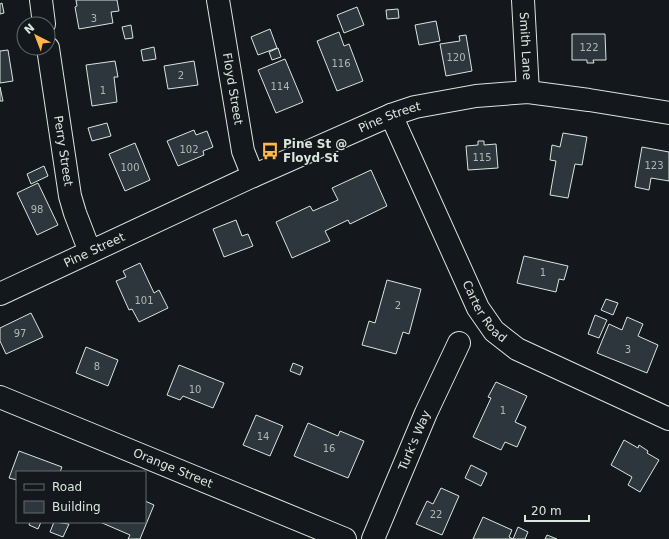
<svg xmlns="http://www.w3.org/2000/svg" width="669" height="539" viewBox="0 0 669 539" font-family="'DejaVu Sans',sans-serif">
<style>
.building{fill:#2c363c;stroke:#d8e6dc}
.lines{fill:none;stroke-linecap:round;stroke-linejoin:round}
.minor-casing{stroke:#d8e6dc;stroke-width:24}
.minor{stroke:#14181c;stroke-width:22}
.labels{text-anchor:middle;stroke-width:3;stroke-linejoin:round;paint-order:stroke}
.number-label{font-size:10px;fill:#adbab4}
.street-label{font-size:12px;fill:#d8e6dc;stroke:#14181c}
.poi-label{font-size:12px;font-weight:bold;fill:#d8e6dc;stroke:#14181c;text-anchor:start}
</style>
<rect width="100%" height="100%" fill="#14181c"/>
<path class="building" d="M76,0H117L119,11L111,12L113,23L79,29L75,7L77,6Z
M2,3L4,13L0,14V4Z
M357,7L364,25L344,33L337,15Z
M398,9L399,18L387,19L386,10Z
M436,21L440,41L419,45L415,25Z
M131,25L133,38L125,39L122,27Z
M270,29L277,48L258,55L251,37Z
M339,32L344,46L349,44L363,81L337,91L317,41Z
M572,34H605L606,60H593L594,63H587V60H572Z
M466,35L472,71L446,76L440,44L460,41L459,36Z
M154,47L156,59L143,61L141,50Z
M278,48L281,57L272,60L269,52Z
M8,50L13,81L0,83V51Z
M285,59L303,102L276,113L258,70Z
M115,61L118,77H114L117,102L92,106L86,65Z
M194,61L198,85L168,89L164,66Z
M0,87L3,101H0Z
M107,123L111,136L92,141L88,128Z
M194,130L196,135L207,131L213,147L203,151L204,155L178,166L167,141Z
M563,133L587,137L582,165L575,164L568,198L550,195L556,161L550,160L552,145L560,147Z
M478,141H484V145L496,144L498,168L468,170L466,146L478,145Z
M135,143L150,180L125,191L109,154Z
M642,147L669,152V181L651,178L649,190L635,187Z
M44,166L48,176L31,184L27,174Z
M371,170L387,206L350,224L348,220L325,231L330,241L292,258L276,222L310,206L313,211L338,200L332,188Z
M38,183L58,225L37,235L17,193Z
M236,220L242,236L248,234L253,246L224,257L213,229Z
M524,256L568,266L564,280L559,279L556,292L517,283Z
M140,263L154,293L159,290L168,308L139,322L132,309L129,310L116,281L126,277L123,271Z
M387,280L421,289L409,334L403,332L396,354L362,345L369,321L375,323Z
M606,299L618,303L613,315L601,310Z
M31,313L43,337L6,354L0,341V328Z
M595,315L607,320L599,338L588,334Z
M627,317L643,324L638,336L658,345L647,373L597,353L609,324L622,330Z
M86,347L118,360L108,386L76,373Z
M293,363L303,367L300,375L290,371Z
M179,365L224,383L213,408L183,396L180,400L167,395Z
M496,382L527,396L515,422L526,427L517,447L505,442L501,450L473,437L491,398L488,397Z
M256,415L283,426L270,456L243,445Z
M308,423L338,436L340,431L364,441L348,478L294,456Z
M624,440L638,448L639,445L648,451L647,453L659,460L640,492L628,485L632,477L611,465Z
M19,451L62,467L60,472H17V480L9,478Z
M471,465L487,473L481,486L465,478Z
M441,488L459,496L442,535L416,524L427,501L433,504Z
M145,501L154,505L140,539H128L130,535L100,522H145Z
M483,517L512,530L509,537L513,539L518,527L528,532L525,539H473Z
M30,522H41L38,529L29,525Z
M54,522L69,524L63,537L50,532Z
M547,535L557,539H545Z"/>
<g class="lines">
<g class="minor-casing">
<g id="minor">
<path d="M41,0L44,24"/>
<path id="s1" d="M218,0L243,151L253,176"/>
<path id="s2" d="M523,0L528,92"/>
<path id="s3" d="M48,48L70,196L75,213L90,252"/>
<path id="s4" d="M391,115L478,308L494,331L517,349L669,419"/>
<path id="s5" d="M0,294L253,176L391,115L415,107L476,96L528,92L589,100L669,113"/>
<path id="s6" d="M0,397L345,539"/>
<path id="s7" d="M373,539L426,413L459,343"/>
</g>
</g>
<use href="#minor" class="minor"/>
</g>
<defs>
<g id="bus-bare" transform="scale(1.38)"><path d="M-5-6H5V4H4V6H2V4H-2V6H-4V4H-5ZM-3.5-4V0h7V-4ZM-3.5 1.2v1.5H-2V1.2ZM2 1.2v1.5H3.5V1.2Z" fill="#ffb74d" stroke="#14181c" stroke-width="2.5" paint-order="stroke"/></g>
</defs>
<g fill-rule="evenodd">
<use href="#bus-bare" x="270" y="151"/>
</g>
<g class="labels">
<g class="number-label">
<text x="94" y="22">3</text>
<text x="589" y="51">122</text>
<text x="456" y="61">120</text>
<text x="341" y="67">116</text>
<text x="181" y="79">2</text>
<text x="280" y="90">114</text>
<text x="103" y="94">1</text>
<text x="189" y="153">102</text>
<text x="482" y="161">115</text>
<text x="654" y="169">123</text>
<text x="130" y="171">100</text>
<text x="37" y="213">98</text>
<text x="543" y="276">1</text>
<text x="144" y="304">101</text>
<text x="398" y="309">2</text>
<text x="20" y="337">97</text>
<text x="628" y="353">3</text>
<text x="97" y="370">8</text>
<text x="195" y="393">10</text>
<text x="503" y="414">1</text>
<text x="263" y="440">14</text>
<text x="329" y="452">16</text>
<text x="436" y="518">22</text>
</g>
<g class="street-label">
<text dy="4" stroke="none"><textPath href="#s2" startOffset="46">Smith Lane</textPath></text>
<text dy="4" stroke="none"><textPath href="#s1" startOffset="90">Floyd Street</textPath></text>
<text dy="4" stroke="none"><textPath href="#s5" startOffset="428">Pine Street</textPath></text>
<text dy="4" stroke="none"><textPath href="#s3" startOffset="104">Perry Street</textPath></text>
<text dy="4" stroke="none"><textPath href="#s5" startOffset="104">Pine Street</textPath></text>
<text dy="4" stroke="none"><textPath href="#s4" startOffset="218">Carter Road</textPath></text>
<text dy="4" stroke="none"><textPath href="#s7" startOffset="107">Turk's Way</textPath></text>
<text dy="4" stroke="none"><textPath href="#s6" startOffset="187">Orange Street</textPath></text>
</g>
<g class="poi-label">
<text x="283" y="148">Pine St @<tspan x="283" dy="14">Floyd St</tspan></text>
</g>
</g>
<rect x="16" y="471" width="130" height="52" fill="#14181c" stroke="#626a69"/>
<rect x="24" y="484" width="20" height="6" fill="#14181c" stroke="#626a69"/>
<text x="52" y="491" font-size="12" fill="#d8e6dc">Road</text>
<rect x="24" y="501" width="20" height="12" fill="#2c363c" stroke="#626a69"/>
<text x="52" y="511" font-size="12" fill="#d8e6dc">Building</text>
<g transform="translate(36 36) rotate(318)"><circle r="19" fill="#14181c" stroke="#626a69"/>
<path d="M0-3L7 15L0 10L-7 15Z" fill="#ffb74d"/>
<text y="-6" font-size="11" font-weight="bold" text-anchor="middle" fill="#d8e6dc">N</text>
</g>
<path d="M525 515v6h64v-6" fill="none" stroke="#d8e6dc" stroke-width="2"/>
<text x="531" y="515" font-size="12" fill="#d8e6dc" stroke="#14181c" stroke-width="3" paint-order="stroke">20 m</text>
</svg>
